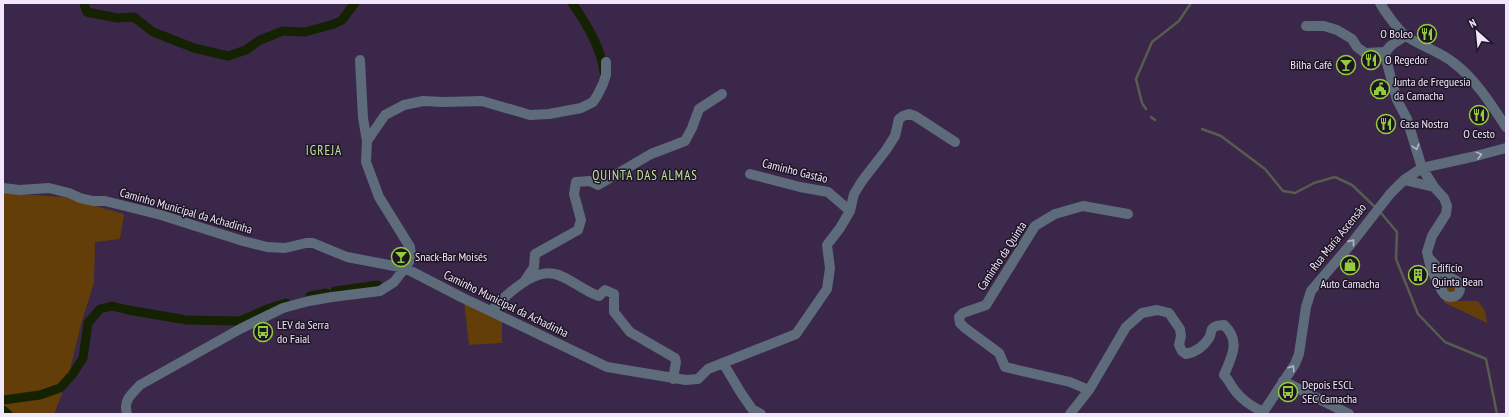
<svg xmlns="http://www.w3.org/2000/svg" width="1509" height="417" viewBox="0 0 1509 417" font-family="'PT Sans Narrow',sans-serif">
<style>
.green{fill:#643e08}
.lines{fill:none;stroke-linecap:round;stroke-linejoin:round}
.stream{stroke:#575d4d;stroke-width:2.5}
.canal{stroke:#152202;stroke-width:9}
.minor{stroke:#5d6b7a;stroke-width:10}
.oneway{stroke:#b6b5c8}
.labels{text-anchor:middle;stroke-width:3;stroke-linejoin:round;paint-order:stroke}
.poi-label{font-size:12px;fill:#f1e6fc;stroke:#1d1524;text-anchor:start}
.street-label{font-size:12px;fill:#f1e6fc;stroke:#1d1524}
.neighbourhood-label{font-size:13px;letter-spacing:1px;fill:#c3e39c;stroke:#1d1524}
</style>
<rect width="100%" height="100%" fill="#3a2749"/>
<path class="green" d="M3,193L64,197L124,214L120,239L95,242L94,283L81,324L68,378L54,414H3Z
M1445 288a6 6 0 1 1 12 0a6 6 0 1 1-12 0Z
M1449,298L1458,301H1478L1485,311L1487,323L1443,302Z
M464,302L502,322V343L469,345Z"/>
<g class="lines">
<path class="stream" d="M1146,109L1142,103L1136,79L1152,42L1179,21L1191,3
M1151,117L1155,120
M1202,129L1221,136L1265,169L1283,191L1295,193L1314,183L1335,177L1352,185L1374,206
M1381,213L1397,232L1396,259L1418,314L1445,342L1486,359L1497,414"/>
<path class="canal" d="M85,3L84,4L87,12L117,18L134,17L153,32L194,48L228,56L246,50L260,40L283,31L305,32L334,24L342,20L355,3
M572,3C586,23 601,47 604,72
M335,291L378,285
M310,296L326,293
M186,320L240,321L270,308L286,303
M3,400L40,395L60,388L72,375L83,358L88,323L100,309L112,306L128,310L181,319
M3,410L8,414"/>
<path class="minor" d="M1380,3C1385,12 1399,31 1406,36C1422,47 1439,51 1454,63C1476,80 1491,104 1506,127
M1306,26H1324L1337,30L1352,39L1357,47L1365,53L1385,52
M1405,36C1398,41 1386,46 1385,56L1397,100L1407,119L1422,168L1434,187L1444,198L1447,206L1446,214L1432,236L1427,252L1431,269L1442,291
M360,60L363,118L367,141
M750,174L800,187L828,192L850,211
M1404,180L1434,187
M3,188L19,190L49,188L69,193L80,198L93,201H105L161,215L243,241L267,247L285,248L306,243H313L347,257L405,268L461,297L607,367L686,380L698,379L708,369L723,363L741,393L752,409L761,414
M1429,258L1438,268L1453,279
M1442 288a9 9 0 1 1 18 0a9 9 0 1 1-18 0Z
M524,282L534,267L535,254L578,230L581,220L574,194L576,182L590,181L598,185L651,154L685,141L692,128L699,109L722,94
M491,311C504,297 533,268 555,274C569,277 583,291 599,296L605,290L614,294V312L630,332L675,358L676,362L673,379
M723,363L796,334L827,289L830,268L827,245L840,228L850,211L854,194L862,181L886,150L895,136L899,119L903,116L909,114L915,116L955,142
M1283,381L1349,414
M1089,390L1070,382L1005,367L999,353L965,328L960,323L959,317L963,313L986,305L1035,226L1055,214L1083,206L1128,214
M127,414C123,400 131,395 140,385L240,329L283,308L309,301L332,297L380,291L394,282L405,268L409,262L411,254L410,247L379,197L366,162L367,141L385,115L404,105L423,101L444,102L482,101L530,115L549,114L581,108L593,102L597,96L603,84L606,75V62
M1070,414L1089,390L1126,327L1142,313L1157,310L1169,313L1180,329L1181,336L1179,345L1182,351L1186,354C1196,352 1204,346 1209,338C1211,335 1211,331 1212,329C1215,325 1220,325 1224,325C1241,341 1232,356 1224,375C1229,380 1232,388 1237,393C1244,402 1253,407 1263,412
M1262,414L1295,364L1299,354L1306,307L1311,291L1351,244L1390,194L1404,180L1422,168L1476,156L1506,148"/>
</g>
<defs><path id="oneway-chevron" d="M-2-3.5L2.5 0L-2 3.5" fill="none" stroke-width="1.6" stroke-linecap="round" stroke-linejoin="round"/></defs>
<g class="oneway">
<use href="#oneway-chevron" transform="translate(1416 147) rotate(73)"/>
<use href="#oneway-chevron" transform="translate(1479 155) rotate(-15)"/>
<use href="#oneway-chevron" transform="translate(1352 242) rotate(-51)"/>
<use href="#oneway-chevron" transform="translate(1292 368) rotate(-57)"/>
</g>
<defs>
<g id="restaurant-ring" transform="scale(1)"><circle r="9.5" fill="#1d1524" stroke="#95cc3b" stroke-width="1.5"/><path d="M-5-6h1v4h1v-4h1v4h1v-4h1v5L-1.5 .5V6h-2V.5L-5-1ZM5-6V6H3V1.5H1.5Q1.5-4 5-6Z" fill="#95cc3b"/></g>
<g id="bar-ring" transform="scale(1)"><circle r="9.5" fill="#1d1524" stroke="#95cc3b" stroke-width="1.5"/><path d="M-6-5H6L.8 .8V4.5H3.5V6h-7V4.5H-.8V.8Z" fill="#95cc3b"/></g>
<g id="civic-ring" transform="scale(1)"><circle r="9.5" fill="#1d1524" stroke="#95cc3b" stroke-width="1.5"/><path d="M-.6-6.5H3V-4.5H.6V-3L4-1V1h2V6H-6V1h2V-1L-.6-3ZM-1.2 2.5V6h2.4V2.5Z" fill="#95cc3b"/></g>
<g id="shop-ring" transform="scale(1)"><circle r="9.5" fill="#1d1524" stroke="#95cc3b" stroke-width="1.5"/><path d="M-5-2.5h2.3a2.7 3.5 0 0 1 5.4 0H5L5.5 6h-11ZM-1.5-2.5h3a1.5 2.3 0 0 0-3 0Z" fill="#95cc3b"/></g>
<g id="building-ring" transform="scale(1)"><circle r="9.5" fill="#1d1524" stroke="#95cc3b" stroke-width="1.5"/><path d="M-4-6H4V6H1V3H-1V6H-4ZM-2.5-4.3h1.7v1.8h-1.7ZM.8-4.3h1.7v1.8H.8ZM-2.5-1h1.7V.8h-1.7ZM.8-1h1.7V.8H.8Z" fill="#95cc3b"/></g>
<g id="bus-ring" transform="scale(1)"><circle r="9.5" fill="#1d1524" stroke="#95cc3b" stroke-width="1.5"/><path d="M-5-6H5V4H4V6H2V4H-2V6H-4V4H-5ZM-3.5-4V0h7V-4ZM-3.5 1.2v1.5H-2V1.2ZM2 1.2v1.5H3.5V1.2Z" fill="#95cc3b"/></g>
</defs>
<g fill-rule="evenodd">
<use href="#restaurant-ring" x="1427" y="34"/>
<use href="#restaurant-ring" x="1371" y="60"/>
<use href="#bar-ring" x="1346" y="65"/>
<use href="#civic-ring" x="1380" y="89"/>
<use href="#restaurant-ring" x="1479" y="115"/>
<use href="#restaurant-ring" x="1386" y="124"/>
<use href="#bar-ring" x="401" y="257"/>
<use href="#shop-ring" x="1350" y="265"/>
<use href="#building-ring" x="1418" y="275"/>
<use href="#bus-ring" x="263" y="332"/>
<use href="#bus-ring" x="1288" y="392"/>
</g>
<g class="labels">
<g class="poi-label">
<text x="1413" y="38" text-anchor="end">O Boleo</text>
<text x="1385" y="64">O Regedor</text>
<text x="1332" y="69" text-anchor="end">Bilha Café</text>
<text x="1394" y="86">Junta de Freguesia<tspan x="1394" dy="14">da Camacha</tspan></text>
<text x="1400" y="128">Casa Nostra</text>
<text x="1479" y="138" text-anchor="middle">O Cesto</text>
<text x="415" y="261">Snack-Bar Moisés</text>
<text x="1432" y="272">Edifício<tspan x="1432" dy="14">Quinta Bean</tspan></text>
<text x="1350" y="288" text-anchor="middle">Auto Camacha</text>
<text x="277" y="329">LEV da Serra<tspan x="277" dy="14">do Faial</tspan></text>
<text x="1302" y="389">Depois ESCL<tspan x="1302" dy="14">SEC Camacha</tspan></text>
</g>
<g class="street-label">
<text transform="translate(795 171) rotate(14)" y="4">Caminho Gastão</text>
<text transform="translate(186 211) rotate(16)" y="4">Caminho Municipal da Achadinha</text>
<text transform="translate(1338 237) rotate(-51)" y="4">Rua Maria Ascensão</text>
<text transform="translate(1002 256) rotate(-57)" y="4">Caminho da Quinta</text>
<text transform="translate(506 304) rotate(26)" y="4">Caminho Municipal da Achadinha</text>
</g>
<g class="neighbourhood-label">
<text x="324" y="155">IGREJA</text>
<text x="645" y="180">QUINTA DAS ALMAS</text>
</g>
</g>
<rect width="1509" height="417" fill="none" stroke="#f1e6fc" stroke-width="8"/>
<g transform="translate(1477 32) rotate(333)" stroke="#1d1524" stroke-width="3" paint-order="stroke">
<path d="M0-3L7 15L0 10L-7 15Z" fill="#f1e6fc"/>
<text y="-6" font-size="11" font-weight="bold" text-anchor="middle" fill="#f1e6fc">N</text>
</g>
</svg>
